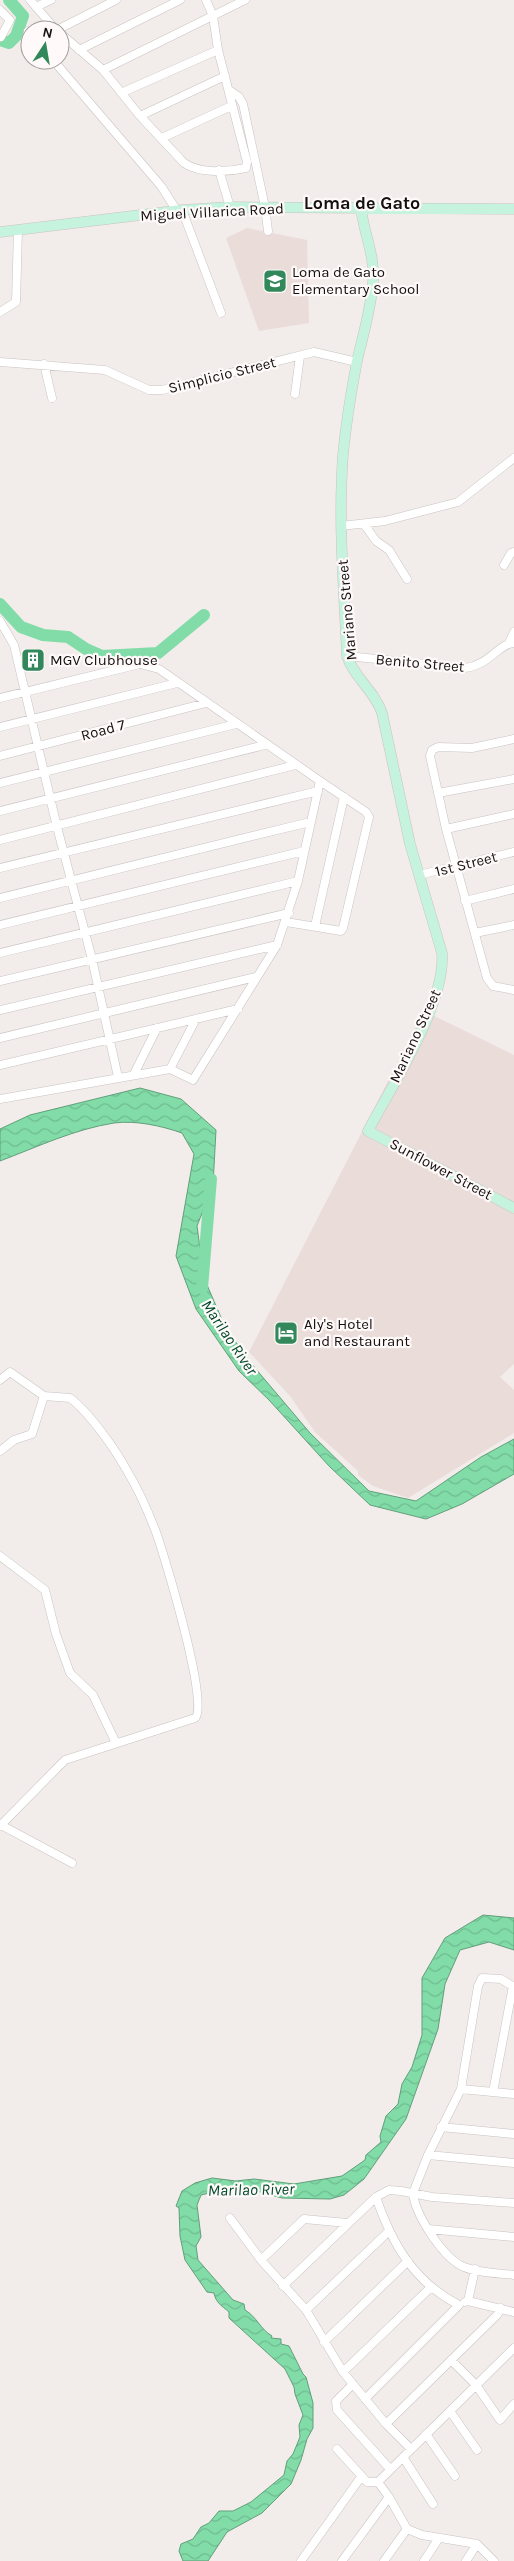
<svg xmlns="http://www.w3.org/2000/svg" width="514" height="2561" viewBox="0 0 514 2561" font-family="Karla,sans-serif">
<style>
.built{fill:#eadcd9}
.water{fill:url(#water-waves);stroke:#619f7a}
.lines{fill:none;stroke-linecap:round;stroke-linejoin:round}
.river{stroke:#82dca8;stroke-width:12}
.street-casing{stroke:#c9c3c2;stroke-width:9}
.secondary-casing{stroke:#c9c3c2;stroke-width:11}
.street{stroke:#fff;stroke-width:8}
.secondary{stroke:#c6f3dd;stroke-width:10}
.labels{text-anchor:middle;stroke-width:4.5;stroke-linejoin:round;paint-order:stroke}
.street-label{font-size:15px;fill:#131110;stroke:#fffaf9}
.poi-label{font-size:15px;fill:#131110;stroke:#fffaf9;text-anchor:start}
.water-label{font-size:16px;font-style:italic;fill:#004b2b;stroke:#fffaf9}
.quarter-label{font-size:18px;font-weight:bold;fill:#131110;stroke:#fffaf9}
</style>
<defs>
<pattern id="water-waves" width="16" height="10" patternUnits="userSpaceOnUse" patternTransform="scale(1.25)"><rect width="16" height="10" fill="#82dca8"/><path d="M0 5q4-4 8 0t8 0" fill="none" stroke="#6fbc90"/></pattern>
</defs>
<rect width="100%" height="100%" fill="#f2eceb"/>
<path class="built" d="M247,228L307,240L309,323L259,331L226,238Z
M424,1011L514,1055V1364L500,1377L514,1390V1433L408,1498L373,1486L358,1475V1471L315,1432L290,1396L249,1352Z"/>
<path class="water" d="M140,1088L181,1099L216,1130L213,1185L197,1226L204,1278L226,1329L255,1368L310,1433L369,1491L416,1501L481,1457L514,1439V1474L462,1504L426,1519L370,1505L329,1466L269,1400L239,1371L196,1309L176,1256L194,1154L182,1133C162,1126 136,1120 114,1123C75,1129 37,1147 0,1161V1129L30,1115Z
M483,1915L514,1918V1950L489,1942L460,1950L445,1984L438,2029L406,2119L364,2179L344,2195L330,2199L282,2198L257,2191L243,2194L213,2192L201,2195L197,2205L201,2237L196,2246L198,2260L233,2300L244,2304L245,2310C257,2317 260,2329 272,2336L271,2338L281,2339V2344L289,2346L303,2374L306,2377L313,2403V2428L307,2439L301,2460L291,2484L262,2513L227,2532L208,2561H183L179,2551L181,2544L193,2539L201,2527L209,2523L219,2511H233L251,2502L284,2475L287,2461L293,2454L300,2437L299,2425L303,2415L295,2394L294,2387L285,2369L229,2318V2312C221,2305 216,2303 214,2293L207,2292L185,2260L180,2236L179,2208L176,2206L182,2191L195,2183L212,2178L236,2181L254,2179L294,2184L342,2176L365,2160L366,2155L381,2142L380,2136L386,2116L398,2104L402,2084L412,2067L422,2035V1978L445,1938Z"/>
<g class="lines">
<path class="river" d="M0,40L9,43L16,36L23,16L9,0
M0,604L21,627L43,635L68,637L86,649L102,656L158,653L204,615
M202,1288L211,1179"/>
<g class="street-casing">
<path id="street" d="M30,0L56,30
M36,7L51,0
M0,10L10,20L1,37
M57,30L116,0
M28,31L30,33
M60,33L103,70L140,116L184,163C200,174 228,172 246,168L247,162L218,50L213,16L206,0
M79,50L180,0
M53,60L161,186L177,211
M103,70L245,0
M229,90L239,97L243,104L265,207L268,231
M121,93L218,50
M140,116L225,76
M162,138L231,106
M219,170L230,207
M182,210L221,313
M0,312L16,302L18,230
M0,362L105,370L149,390H162L314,352L357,362
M44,364L52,398
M295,394L300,356
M364,524L376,541L389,550L407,579
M341,526L385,521L458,502L514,458
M504,565L511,553L514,552
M0,621L14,645L57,827L92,959L118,1077
M509,643L514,632
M347,656L465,668C490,665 499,643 514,643
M0,698L140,664L159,669L320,781L298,881L277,945L193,1080L170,1069L0,1099
M0,727L177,683
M514,739L472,748L438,747L432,750L430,756L446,829L487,978L493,986L514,990
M0,756L206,703
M0,783L236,724
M438,793L514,779
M0,811L265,745
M446,829L514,814
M0,840L295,765
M0,868L318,791
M419,875L514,852
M0,898L310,822
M465,901L514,889
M286,922L341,931L343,928L369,817L366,812L320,781
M0,925L304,851
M315,926L344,797
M475,933L514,925
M0,953L298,881
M0,981L289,913
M0,1010L277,945
M0,1038L256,977
M0,1065L238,1009
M170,1069L196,1019
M134,1074L157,1028
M0,1380L10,1372L44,1396L70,1398C89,1412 115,1449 126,1469C138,1489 149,1513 157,1535C165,1558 210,1706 195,1718L65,1760L0,1826
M0,1451L14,1440L32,1434L44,1396
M0,1556L45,1590L56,1634L70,1673L93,1695L116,1743
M1,1825L72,1863
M514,1987L501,1979L482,1978L478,1986L461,2089L428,2155L413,2193C415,2215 444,2259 464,2267C479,2273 498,2273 514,2275
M461,2089L514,2094
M493,2092L513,1986
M441,2127L514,2134
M428,2155L514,2163
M376,2197L389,2190L401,2191L432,2197L514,2203
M230,2218L261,2260L306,2310L343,2372L386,2424L411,2449
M428,2229L514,2237
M261,2260L304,2219L347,2223
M283,2286L376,2197C392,2244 414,2282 459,2305L365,2399
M468,2301L514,2312
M465,2302L468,2301L475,2269
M306,2310L388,2232
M324,2342L408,2261
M451,2360L476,2385L500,2420L514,2404
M343,2372L430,2288
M353,2384L336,2401L337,2410L390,2469
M450,2411L477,2450
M386,2424L497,2315L501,2308
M426,2434L455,2476
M337,2449L367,2482H378L514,2348
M403,2457L433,2504
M378,2482L389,2497L407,2529L422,2535L477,2544L494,2561
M301,2561L361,2477
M342,2561L389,2497
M384,2561L407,2529
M424,2561L439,2538
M466,2561L477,2544"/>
</g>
<g class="secondary-casing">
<path id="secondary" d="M361,208C364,235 375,254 373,282C371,309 363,335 357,361C351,392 346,423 343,455C338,522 344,589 347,656C354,678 375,691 382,713L410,844L442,953C446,1004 392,1085 368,1131L514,1208
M0,232L182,210L230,207L514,209"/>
</g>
<use href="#street" class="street"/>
<use href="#secondary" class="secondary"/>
</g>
<defs>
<g id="school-square" transform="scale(1.25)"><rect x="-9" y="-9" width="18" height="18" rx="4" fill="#32885b" stroke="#fffaf9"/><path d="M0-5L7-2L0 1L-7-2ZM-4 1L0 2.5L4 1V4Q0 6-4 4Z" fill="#fff"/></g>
<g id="building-square" transform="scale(1.25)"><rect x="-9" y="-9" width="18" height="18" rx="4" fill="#32885b" stroke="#fffaf9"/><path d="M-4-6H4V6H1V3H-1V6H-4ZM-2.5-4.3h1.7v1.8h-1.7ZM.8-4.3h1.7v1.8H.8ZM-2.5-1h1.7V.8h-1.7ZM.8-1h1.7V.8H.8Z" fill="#fff"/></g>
<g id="hotel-square" transform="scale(1.25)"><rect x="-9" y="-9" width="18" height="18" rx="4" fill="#32885b" stroke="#fffaf9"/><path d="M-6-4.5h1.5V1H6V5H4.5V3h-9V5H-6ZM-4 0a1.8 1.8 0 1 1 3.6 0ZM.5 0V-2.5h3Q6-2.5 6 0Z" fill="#fff"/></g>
</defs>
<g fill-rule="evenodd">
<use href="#school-square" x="275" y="281"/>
<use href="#building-square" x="33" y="660"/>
<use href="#hotel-square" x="286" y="1333"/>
</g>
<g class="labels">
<g class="street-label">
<text transform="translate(212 212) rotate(-3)" y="5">Miguel Villarica Road</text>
<text transform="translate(222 375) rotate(-14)" y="5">Simplicio Street</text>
<text transform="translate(347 610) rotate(-95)" y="5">Mariano Street</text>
<text transform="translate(420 663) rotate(5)" y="5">Benito Street</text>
<text transform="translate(103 730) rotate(-15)" y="5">Road 7</text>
<text transform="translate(466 864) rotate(-14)" y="5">1st Street</text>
<text transform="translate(415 1036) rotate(-65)" y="5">Mariano Street</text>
<text transform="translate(441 1169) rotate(28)" y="5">Sunflower Street</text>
</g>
<g class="poi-label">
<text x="292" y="277">Loma de Gato<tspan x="292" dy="17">Elementary School</tspan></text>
<text x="50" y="665">MGV Clubhouse</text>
<text x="304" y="1329">Aly's Hotel<tspan x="304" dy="17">and Restaurant</tspan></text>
</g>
<g class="water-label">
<text transform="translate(230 1337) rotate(56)" y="6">Marilao River</text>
<text transform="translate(251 2189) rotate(-1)" y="6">Marilao River</text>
</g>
<g class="quarter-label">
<text x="362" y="209">Loma de Gato</text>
</g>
</g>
<g transform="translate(45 45) rotate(12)"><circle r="24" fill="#fffaf9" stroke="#a19d9c"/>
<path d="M0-4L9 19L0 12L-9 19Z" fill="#32885b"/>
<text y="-8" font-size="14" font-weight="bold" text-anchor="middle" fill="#131110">N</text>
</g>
</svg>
